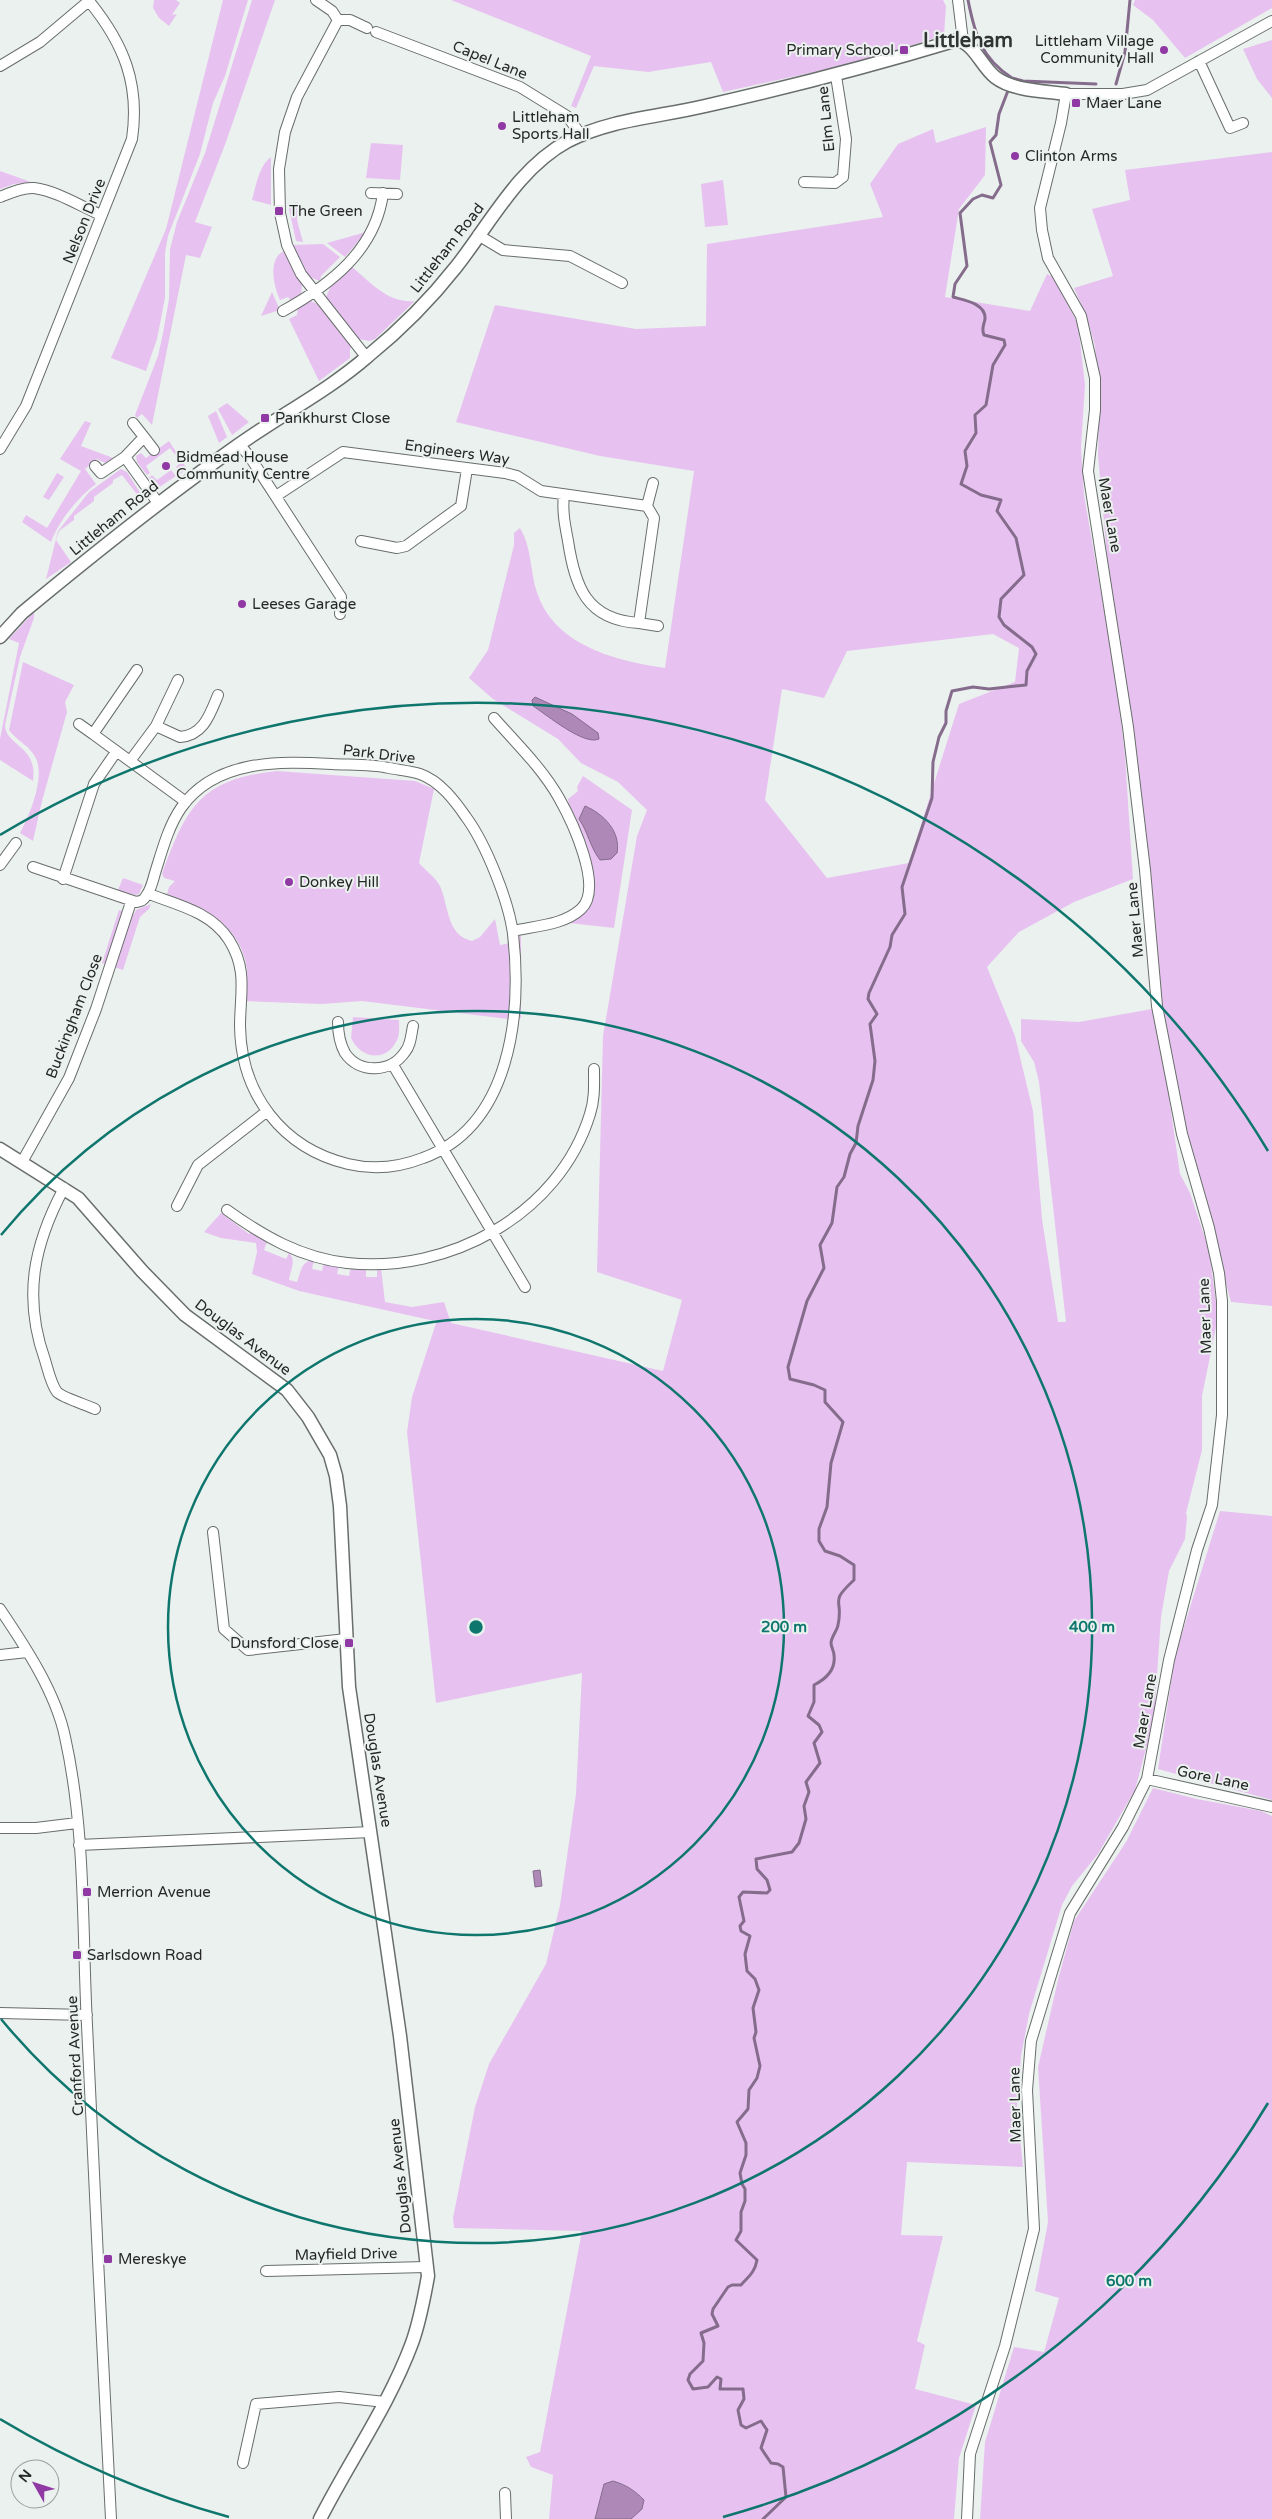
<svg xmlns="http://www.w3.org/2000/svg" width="1272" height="2519" viewBox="0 0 1272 2519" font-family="'Varela Round',sans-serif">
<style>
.green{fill:#e7c2f0;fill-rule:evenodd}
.water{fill:#ae89b8;stroke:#856c8c}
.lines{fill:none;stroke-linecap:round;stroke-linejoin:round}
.stream{stroke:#856c8c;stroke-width:3}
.minor-casing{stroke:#686e6b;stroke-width:12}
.tertiary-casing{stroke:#686e6b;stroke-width:15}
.minor{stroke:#fff;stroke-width:10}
.tertiary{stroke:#fff;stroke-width:12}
.ring{fill:none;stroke:#0f766e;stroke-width:2.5}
.poi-dot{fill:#9038a4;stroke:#ebf1ee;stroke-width:2}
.labels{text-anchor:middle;stroke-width:4;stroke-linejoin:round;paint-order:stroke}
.poi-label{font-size:15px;fill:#262827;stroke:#ebf1ee;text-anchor:start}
.street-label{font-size:15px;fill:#262827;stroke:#ebf1ee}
.district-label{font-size:20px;font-weight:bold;fill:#303533;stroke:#ebf1ee}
.centre{fill:#0f766e;stroke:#ebf1ee;stroke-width:2.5}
.ring-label{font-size:15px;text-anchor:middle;font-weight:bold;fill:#0f766e;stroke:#ebf1ee;stroke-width:4;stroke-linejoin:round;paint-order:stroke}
</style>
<rect width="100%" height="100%" fill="#ebf1ee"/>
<path class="green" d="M154,0H176L180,3L172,15L177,14L169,26L159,18L153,8Z
M223,0H248L225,76L213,103L200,154L168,236L165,253V298L157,339L146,371L111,358L166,229Z
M252,0H275L226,142L195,222L212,227L200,258L186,255L152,425L142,414L137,418L135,415L158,356L163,333L169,299L170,249L177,222L205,153Z
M451,0H943L946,6L944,35L855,63L723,92L711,62L648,72L594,66L576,108L571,106L591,56Z
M1135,0H1272V8L1185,58L1153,20L1133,5Z
M1272,40V98L1257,79L1243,49Z
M986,127L985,175L959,209L945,297L1030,311L1047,274L1053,277L1078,324L1085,385L1081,448L1084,495L1117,685L1125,756L1133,879L1074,902L1019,932L987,967L1015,1036L1033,1111L1042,1219L1058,1322H1066L1039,1082L1034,1062L1021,1041V1019L1079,1022L1152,1009L1173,1096L1169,1097L1180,1174L1190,1193L1209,1250L1218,1317L1202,1396V1450L1186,1513L1187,1517L1185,1539L1169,1571L1161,1617L1154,1719L1135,1790L1098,1854L1072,1886L1062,1905L1029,2014L1021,2056L1017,2106L1023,2167L907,2162L901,2235L943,2236L917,2341L925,2345L915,2389L976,2405L959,2458L954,2519H549L553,2475L531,2467L526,2457L540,2452L582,2231L454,2228L453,2218L475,2107L489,2064L546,1964L560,1905L576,1794L582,1673L436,1703L407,1432L412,1397L437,1320H430L299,1291L252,1274L257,1252L256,1243L221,1238L204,1232L221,1213L249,1234L251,1232L267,1242L264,1250L286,1259L289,1253C297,1260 290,1271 289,1280L297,1282C301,1271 301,1261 314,1260L312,1269L322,1271L324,1263L339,1265L337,1274L349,1276L351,1266L366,1268V1277H377V1268H381L385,1302L412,1307L444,1302L451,1323L663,1371L682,1300L597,1272L603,1036L637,836L647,810L618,782L581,763L558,739L493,699L469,678L488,650L514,545V533L520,528C532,547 530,574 538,595C556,646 617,661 665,668L694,471L600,456L456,422L495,305L636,329L706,326L707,244L883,217L870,184L898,144L933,129L936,143ZM993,634L1019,648L1015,682L959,704L909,863L827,878L765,800L782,689L824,698L847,651Z
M371,143L403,145L400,180L366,178Z
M1272,152V1306L1231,1302L1186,1134L1161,1002L1109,578L1098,456L1099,411L1095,346L1087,318L1074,288L1113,276L1092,209L1130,200L1125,170Z
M271,157V205L252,200C256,186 259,165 271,157Z
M0,171L31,182L14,184L0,189Z
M723,180L728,225L705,227L701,184Z
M298,202L297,220L303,242L296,241L288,204Z
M366,232L345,257L327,243Z
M323,244L340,257L321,276L320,281L309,277L292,245Z
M284,251L302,285L301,296L292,302L288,297L280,300C274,287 267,259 284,251Z
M350,265C369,281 388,304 415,301L375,339L370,341L358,339L326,297L332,283Z
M272,292L280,310L261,316Z
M311,301L317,304L352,347L350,349V358L319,381L289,319L297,315L298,306Z
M227,403L249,422L232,435L218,409Z
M216,411L227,437L219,443L208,416Z
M85,421L91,423L81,446L113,458L105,463L97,459L85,469L96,484C77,498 59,521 51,542L22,522L26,515L47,528L81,471L60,459Z
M169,441L187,469L180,474L176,467L181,462L170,448L146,466L150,473L147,475L137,462L136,456L141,453L146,458Z
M121,469L127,472L144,499L142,501L122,475L113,480V483L94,497V501L74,516V520L59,531L56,540L71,562L46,579L58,531L89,492Z
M171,470L176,476L158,488L149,478L152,475L157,480Z
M57,473L64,477L49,500L43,497Z
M34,612V618L20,657L5,725C6,747 38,745 33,781L0,760V739L19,643L9,639Z
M23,662L74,685L65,702L67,712L42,801L33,841L20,833C30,814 47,774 34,755C27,744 16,740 9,730Z
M277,771L415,781L434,789L419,863C425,870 436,878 440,886C449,906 446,935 472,941L480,937L495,919L500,945L510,943L521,935V1018L508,1019L362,1001L322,1004L244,1001C245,991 248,980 247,970C243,927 202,907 167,894L169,887L175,881L164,878L162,874C186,808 200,779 277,771Z
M583,776L632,810L614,928L569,923L592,900C593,883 592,870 587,854C580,835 568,819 568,799L578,791L577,787Z
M123,878L143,885L139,894L135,895L118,890Z
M151,904L149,909L140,917L123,970L114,967L131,914H134L136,910Z
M119,910L123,911L105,964L102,963Z
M353,1017L399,1020C399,1027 400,1034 397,1040C386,1063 361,1059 351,1038Z
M1220,1511L1272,1516V1800L1158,1769L1175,1656Z
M1153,1788L1197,1799L1261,1811L1272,1816V2519H980L985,2442L1014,2347L1044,2352L1059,2298L1035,2291L1048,2222L1038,2067L1058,1980L1074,1921L1126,1842Z"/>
<path class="water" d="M535,697L572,714L598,733L599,739C584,746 547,715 533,706L532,700Z
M585,806C604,814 621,832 617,853L611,859L600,860C590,847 588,832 579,819Z
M540,1870L542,1886L535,1887L533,1871Z
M613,2481C627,2485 635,2491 644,2500L642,2509L631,2519H595L604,2484Z"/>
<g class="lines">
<path class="stream" d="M968,0C975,35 981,58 1012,78L1011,82
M1012,78L1023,81L1096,84
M1116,84L1125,52L1130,0
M763,2519L786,2497L783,2467L778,2464L771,2463L761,2448L767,2430L761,2421L746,2428L741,2425L738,2410L744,2399L743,2389H720L721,2379L717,2377L708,2387L693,2389L688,2380L690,2374L703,2361L704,2343L701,2333L718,2326L712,2314L713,2309L728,2287L732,2285H741C749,2276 755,2272 757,2260L736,2240L741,2231V2212L745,2201V2189L742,2184L740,2173L746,2155V2143L737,2122L748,2109L749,2090L757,2078L760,2066L754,2038L756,2032L753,2008L759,1990L755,1979L747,1971L745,1954L750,1936L741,1931L740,1926L744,1921L739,1897L743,1892L767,1893L770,1890L767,1880L757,1869L756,1859L792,1852L799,1843L806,1819L804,1806L809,1792L806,1782L820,1763L814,1743L822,1732L819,1725L808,1716L814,1702V1685C826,1679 836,1670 834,1655C834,1651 831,1647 831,1643C831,1637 837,1631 838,1625C844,1598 828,1604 854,1580V1565L840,1556L825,1551L819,1541V1529L827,1507L831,1463L843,1422L825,1402V1390L814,1385L790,1379L788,1367L807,1301L824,1268L820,1245L832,1223L837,1187L844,1177L850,1154L856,1143L858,1126L873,1080L875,1061L870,1024L877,1014L868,999L869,993L890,947L892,935L905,914L902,887L932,798L933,762L939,737L946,723V711L952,691L973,687L989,689L1026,685L1027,671L1036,654L1032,647L1004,625L999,617L1001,599L1024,575L1016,538L997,511L1001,500L981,495L961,484L967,466L965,451L976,433L975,415L986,405L993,365L1005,345L1004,340L984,335C981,329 984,325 985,319C986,303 963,300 953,297L955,284L967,266L960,213L973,199L982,195L993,198L1001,185L990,142L996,135L999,114L1009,88"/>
<g class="minor-casing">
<path id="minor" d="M316,0L332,11L338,20
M958,0L963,41
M338,20L297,97L285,132L279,169L280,213L287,245L301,274L367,358
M338,20H350L367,28
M376,32L520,87L567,116L581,135
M1199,61L1230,128L1243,123
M0,66L40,42L90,0
M804,182L835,183L843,177L846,139L836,76
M371,193L397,194
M0,197C10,193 23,187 34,188C57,191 80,206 101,215
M478,235L503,250L570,256L622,283
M283,311C330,285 376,250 383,193
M133,423L144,437L125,457L158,503
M144,437L154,450
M239,444L250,457L341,597L340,614
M0,449L26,406L132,139C140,84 124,44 89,1
M95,466L101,473L125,457
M564,495C562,511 565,525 568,541C575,586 586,620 639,623L654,518L647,506
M276,496L343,452L505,473L517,476L541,491L647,506L653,483
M361,541L397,548L406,546L461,506L467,469
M639,623L658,626
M137,670L93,734L186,802
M494,718C516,743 542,768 559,798C572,821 604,888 581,909C564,925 535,926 513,931
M79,724L93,734
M156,726L180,737C204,735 210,714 218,695
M130,761L156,726L178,680
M0,865L16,843
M33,867L136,902C141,901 143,901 146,896C151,890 153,880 155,873C162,851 168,827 181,808C215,759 280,761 332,764C351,765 371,764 389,768C399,770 411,771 420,774C440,781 455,801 466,817C486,844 509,902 513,934C522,1014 511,1126 423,1158C400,1167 373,1170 348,1164C282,1148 241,1094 240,1026C240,994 248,970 229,940C211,912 178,905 149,894
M63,879L94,784L116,752
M338,1022C338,1032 340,1044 345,1053C359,1074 391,1073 405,1052C411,1045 411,1035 413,1026
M393,1065L525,1287
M22,1162L69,1078L96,1009L131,902
M64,1188C33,1246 23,1298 45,1360C48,1370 51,1384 57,1392C63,1398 87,1405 95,1409
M177,1206L198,1165L266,1112
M227,1210C263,1236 301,1258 347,1263C448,1274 559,1215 590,1114C595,1099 594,1084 594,1069
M213,1532L224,1629L248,1650L346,1639
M0,1609C25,1646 56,1693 65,1737C86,1831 82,1930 87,2025C95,2190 102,2354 111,2519
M0,1655L27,1652
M1147,1779L1272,1807
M0,1828H36L77,1823
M79,1845L371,1832
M0,2013L87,2015
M266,2271L426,2267
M243,2463L256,2404L339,2397L385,2402
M505,2493L506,2519
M967,2519L970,2454L1005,2346L1034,2229L1027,2090L1031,2041L1070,1913L1123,1827L1147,1779L1169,1660L1197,1550L1212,1505L1222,1415V1301L1219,1273L1209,1228L1182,1134L1157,1006L1145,870L1128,727L1088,471L1095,410V378L1081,316L1048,258L1042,230L1040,208L1061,123L1066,94H1123L1147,90L1272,21"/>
</g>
<g class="tertiary-casing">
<path id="tertiary" d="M0,637L22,613C92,555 163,498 237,446C280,415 328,391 368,356C400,330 430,300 456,267C490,224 518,168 568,141C611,119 659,117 705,106C790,87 874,65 957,40C975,44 981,66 995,77C1013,91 1044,91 1066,94
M0,1149L78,1198L142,1271L185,1315L287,1390L308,1417L330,1455L336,1476L340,1506L349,1687L400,2036L428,2276C424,2298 420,2321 412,2343C389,2405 350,2460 320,2519"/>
</g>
<use href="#minor" class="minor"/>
<use href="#tertiary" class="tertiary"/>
</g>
<g class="ring">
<circle cx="476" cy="1627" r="308"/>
<path d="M1 1235A616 616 0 1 1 1 2019"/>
<path d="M1268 2103A924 924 0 0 1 723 2517M229 2517A924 924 0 0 1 0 2419M0 835A924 924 0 0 1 1268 1151"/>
</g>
<g class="poi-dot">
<rect x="899" y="45" width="10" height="10" rx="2.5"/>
<circle cx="1164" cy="50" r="5"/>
<rect x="1071" y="98" width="10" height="10" rx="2.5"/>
<circle cx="502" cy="126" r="5"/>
<circle cx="1015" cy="156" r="5"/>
<rect x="274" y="206" width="10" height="10" rx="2.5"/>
<rect x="260" y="413" width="10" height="10" rx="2.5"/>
<circle cx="166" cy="466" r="5"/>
<circle cx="242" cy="604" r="5"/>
<circle cx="289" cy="882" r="5"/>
<rect x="344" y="1638" width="10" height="10" rx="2.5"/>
<rect x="82" y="1887" width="10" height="10" rx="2.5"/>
<rect x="72" y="1950" width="10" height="10" rx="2.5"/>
<rect x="103" y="2254" width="10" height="10" rx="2.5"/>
</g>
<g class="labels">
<g class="poi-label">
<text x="1154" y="46" text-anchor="end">Littleham Village<tspan x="1154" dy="17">Community Hall</tspan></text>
<text x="894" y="55" text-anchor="end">Primary School</text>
<text x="1086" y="108">Maer Lane</text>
<text x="512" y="122">Littleham<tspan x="512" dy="17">Sports Hall</tspan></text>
<text x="1025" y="161">Clinton Arms</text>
<text x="289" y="216">The Green</text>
<text x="275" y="423">Pankhurst Close</text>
<text x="176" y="462">Bidmead House<tspan x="176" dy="17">Community Centre</tspan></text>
<text x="252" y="609">Leeses Garage</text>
<text x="299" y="887">Donkey Hill</text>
<text x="339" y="1648" text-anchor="end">Dunsford Close</text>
<text x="97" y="1897">Merrion Avenue</text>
<text x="87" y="1960">Sarlsdown Road</text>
<text x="118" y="2264">Mereskye</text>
</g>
<g class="street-label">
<text transform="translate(490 60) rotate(22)" y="5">Capel Lane</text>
<text transform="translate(826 119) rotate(-96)" y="5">Elm Lane</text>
<text transform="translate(84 221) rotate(-68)" y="5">Nelson Drive</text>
<text transform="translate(447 248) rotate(-52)" y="5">Littleham Road</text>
<text transform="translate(457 452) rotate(8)" y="5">Engineers Way</text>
<text transform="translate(1110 515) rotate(80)" y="5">Maer Lane</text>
<text transform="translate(114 518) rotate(-39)" y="5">Littleham Road</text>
<text transform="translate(379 754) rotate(7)" y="5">Park Drive</text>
<text transform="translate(1135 920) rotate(-95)" y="5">Maer Lane</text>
<text transform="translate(74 1016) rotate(-69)" y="5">Buckingham Close</text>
<text transform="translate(1205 1316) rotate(-92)" y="5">Maer Lane</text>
<text transform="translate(243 1337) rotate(37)" y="5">Douglas Avenue</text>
<text transform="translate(1145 1711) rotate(-80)" y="5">Maer Lane</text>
<text transform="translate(378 1770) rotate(81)" y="5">Douglas Avenue</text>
<text transform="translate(1213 1778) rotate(12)" y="5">Gore Lane</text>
<text transform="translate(75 2056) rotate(-93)" y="5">Cranford Avenue</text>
<text transform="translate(1015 2105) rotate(-91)" y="5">Maer Lane</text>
<text transform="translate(400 2176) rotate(-96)" y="5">Douglas Avenue</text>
<text transform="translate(346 2254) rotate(-1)" y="5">Mayfield Drive</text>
</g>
<g class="district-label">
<text x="968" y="47">Littleham</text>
</g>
</g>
<circle cx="476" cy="1627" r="8" class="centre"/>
<g class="ring-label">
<text x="784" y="1632">200 m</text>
<text x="1092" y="1632">400 m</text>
<text x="1129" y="2286">600 m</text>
</g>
<g transform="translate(35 2484) rotate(309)"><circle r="24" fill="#ebf1ee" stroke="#9ca19e"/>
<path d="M0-4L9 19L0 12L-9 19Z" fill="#9038a4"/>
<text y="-8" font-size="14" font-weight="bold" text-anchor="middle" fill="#262827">N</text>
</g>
</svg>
